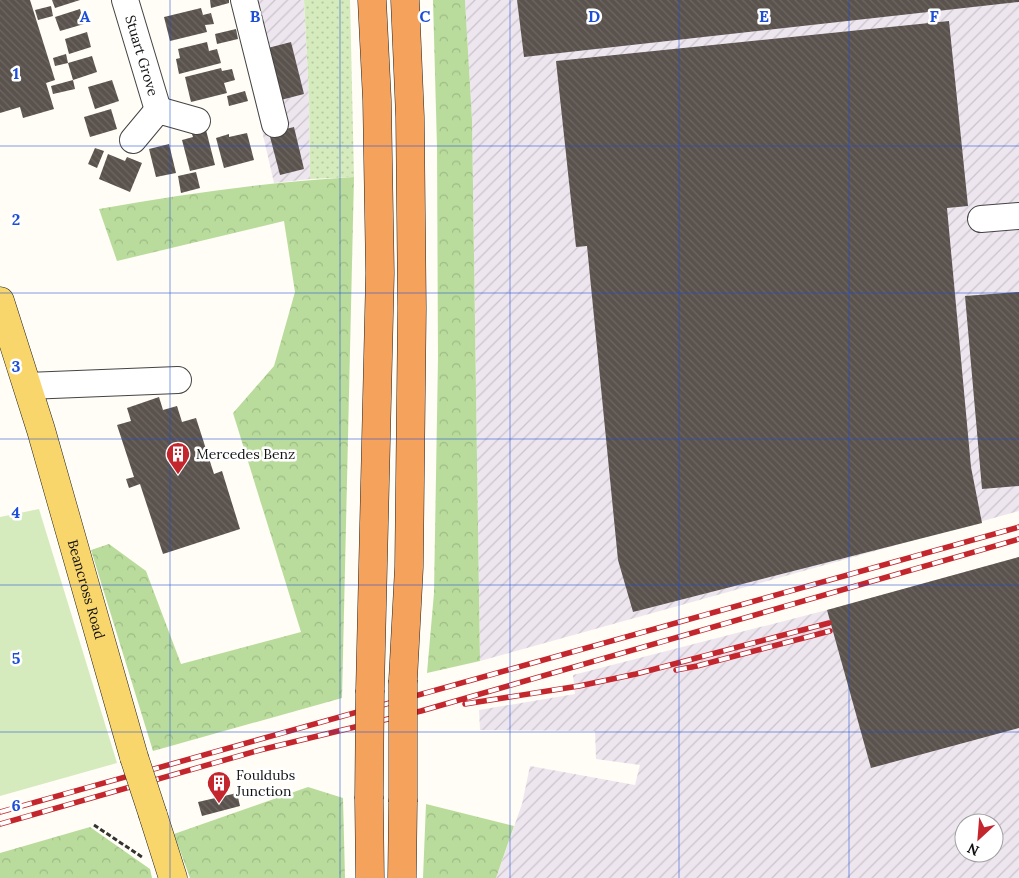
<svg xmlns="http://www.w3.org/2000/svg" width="1019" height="878" viewBox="0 0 1019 878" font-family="Lora,serif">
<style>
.industrial{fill:url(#industrial-furrows);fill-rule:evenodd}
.grass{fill:url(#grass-dots)}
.forest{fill:url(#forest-crowns)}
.park{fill:#d5ebbd}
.building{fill:url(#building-back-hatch)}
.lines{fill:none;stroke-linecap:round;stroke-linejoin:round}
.minor-casing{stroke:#444;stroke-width:28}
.major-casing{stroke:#222;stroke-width:29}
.highway-casing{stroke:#222;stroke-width:29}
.path{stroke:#333;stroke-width:3;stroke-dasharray:5 2.5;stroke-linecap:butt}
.minor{stroke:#fff;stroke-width:26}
.major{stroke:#f9d66b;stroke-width:28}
.highway{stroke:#f5a25d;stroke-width:28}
.rail-casing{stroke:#c4262e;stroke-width:5.5}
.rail{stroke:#fff;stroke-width:4;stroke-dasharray:11;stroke-linecap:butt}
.major-bridge-casing{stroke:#222;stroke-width:29;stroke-linecap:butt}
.highway-bridge-casing{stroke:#222;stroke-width:29;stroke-linecap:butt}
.major-bridge{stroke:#f9d66b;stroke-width:28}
.highway-bridge{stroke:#f5a25d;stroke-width:28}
.grid{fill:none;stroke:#1d4ed8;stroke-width:1;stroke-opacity:0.55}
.labels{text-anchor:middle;stroke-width:5;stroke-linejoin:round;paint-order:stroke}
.street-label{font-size:14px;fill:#111;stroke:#fff}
.poi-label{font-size:14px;fill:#111;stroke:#fff;text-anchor:start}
.grid-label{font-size:16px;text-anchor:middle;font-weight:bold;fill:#1d4ed8;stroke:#fff;stroke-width:5;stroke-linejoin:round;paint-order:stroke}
</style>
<defs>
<pattern id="industrial-furrows" width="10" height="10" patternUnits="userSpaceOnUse" patternTransform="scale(1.25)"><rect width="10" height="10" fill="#eee6ef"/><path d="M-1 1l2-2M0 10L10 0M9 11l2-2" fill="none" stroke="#cbc4cc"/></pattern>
<pattern id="grass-dots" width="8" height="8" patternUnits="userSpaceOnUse" patternTransform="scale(1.25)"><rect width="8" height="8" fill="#d5ebbd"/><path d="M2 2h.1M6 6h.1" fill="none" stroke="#b6c8a1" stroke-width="1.8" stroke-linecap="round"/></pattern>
<pattern id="forest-crowns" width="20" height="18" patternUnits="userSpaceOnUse" patternTransform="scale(1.25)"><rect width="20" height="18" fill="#b9dc9c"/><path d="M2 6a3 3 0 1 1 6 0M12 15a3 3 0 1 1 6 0" fill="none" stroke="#9ebc85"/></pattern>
<pattern id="building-back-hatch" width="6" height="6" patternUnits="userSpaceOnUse" patternTransform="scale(1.25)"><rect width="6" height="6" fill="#5a524d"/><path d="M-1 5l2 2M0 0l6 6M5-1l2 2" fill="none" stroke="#6d6662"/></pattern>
</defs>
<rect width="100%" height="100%" fill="#fffdf5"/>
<path class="industrial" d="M232,0H304L309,97L310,179L274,183Z
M465,0H1019V511L480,661L472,119Z
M1019,557V878H496L522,804L530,766L635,785L640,765L596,759L595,731L480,730L479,710L575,694L573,675L827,610ZM964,823H994V853H964Z"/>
<path class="grass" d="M304,0H350L354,177L310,179L309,97Z"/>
<path class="forest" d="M433,0H465L472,119L480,661L427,673L434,593L438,358L437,147Z
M354,177L342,698L153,751L91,550L109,544L146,571L181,664L301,632L233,413L274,366L295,292L284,221L117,261L99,209C184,194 267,182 354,177Z
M308,787L343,798L345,878H190L174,834Z
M426,804L514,826L496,878H423Z
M90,827L150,869L152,878H0V853Z"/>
<path class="park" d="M39,509L117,763L0,796V517Z"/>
<path class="building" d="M0,0H30L55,80L46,83L54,109L23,118L20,107L0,113Z
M52,0H80L55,8Z
M210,0H229V3L211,8Z
M517,0H1019V2L524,57Z
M51,6L53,16L38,20L35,10Z
M201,8L203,15L211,13L214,24L205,25L207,32L170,41L164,17Z
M80,9L84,24L60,31L55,17Z
M949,21L968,206L947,208L971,467L982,523L633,612L618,560L587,246L576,247L556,61Z
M236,29L238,39L217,44L215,34Z
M87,32L91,47L69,54L65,39Z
M207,42L209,51L217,49L221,63L179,74L176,59L180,58L178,49Z
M291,42L304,94L277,101L264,49Z
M66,54L68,63L92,56L97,72L73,80L68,63L55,66L53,58Z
M221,68L222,71L232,69L235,80L224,83L227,93L191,102L185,77Z
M73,80L75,89L53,94L51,86Z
M112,80L119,101L95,109L88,87Z
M245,91L248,101L229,106L227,96Z
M111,109L117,129L90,137L84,117Z
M294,127L304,169L280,175L269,133Z
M206,130L215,165L190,171L182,140L193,137L192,134Z
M247,133L254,160L224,168L216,138L229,134V137Z
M169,144L176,173L156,177L149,149Z
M95,148L104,151L97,168L88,164Z
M108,154L125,161L127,157L142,163L130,192L99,179Z
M196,172L200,188L181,193L178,176Z
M1019,292V486L982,489L965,296Z
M159,397L163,410L177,406L182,422L196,418L214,474L222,471L240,529L163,554L140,484L129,488L126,479L134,477L117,425L131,421L127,408Z
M1019,557V728L871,768L827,610Z
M237,793L240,806L202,816L198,802Z"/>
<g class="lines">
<g class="minor-casing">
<g id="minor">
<path id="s1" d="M125,0L158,110"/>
<path d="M244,0L275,124"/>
<path d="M133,140L158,110L197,121"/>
<path d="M981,219L1019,216"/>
<path d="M27,386L178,380"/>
</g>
</g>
<g class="major-casing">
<g id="major">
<path id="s2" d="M0,301L41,430L134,757"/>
<path d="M153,815L173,878"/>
</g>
</g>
<g class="highway-casing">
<path id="highway" d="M403,680L409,567L412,308L410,117L405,0
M370,690L380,273L377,100L372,0
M369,799L370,878
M402,878L403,802"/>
</g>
<path class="path" d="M94,825L142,857"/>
<use href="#minor" class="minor"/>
<use href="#major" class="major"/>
<use href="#highway" class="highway"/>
<g class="rail-casing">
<path id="rail" d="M676,670L697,666L830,631
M465,704L579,686L636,674L829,623
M0,812L1019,527
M0,824L260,750L421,711L1019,539"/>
</g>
<use href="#rail" class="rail"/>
<g class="major-bridge-casing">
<path id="major-bridge" d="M134,757L153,815"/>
</g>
<g class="highway-bridge-casing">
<path id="highway-bridge" d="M369,799L370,690
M403,802V680"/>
</g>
<use href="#major-bridge" class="major-bridge"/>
<use href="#highway-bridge" class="highway-bridge"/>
</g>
<path class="grid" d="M170,0V878M340,0V878M510,0V878M679,0V878M849,0V878M0,146H1019M0,293H1019M0,439H1019M0,585H1019M0,732H1019"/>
<defs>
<g id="building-pin" transform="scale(1.25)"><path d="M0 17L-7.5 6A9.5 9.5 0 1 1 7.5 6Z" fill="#c4262e" stroke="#fff"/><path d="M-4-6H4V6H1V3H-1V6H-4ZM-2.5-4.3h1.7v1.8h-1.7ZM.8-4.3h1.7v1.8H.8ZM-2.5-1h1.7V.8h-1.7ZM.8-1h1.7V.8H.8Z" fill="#fff"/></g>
</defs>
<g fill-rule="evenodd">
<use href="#building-pin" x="178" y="454"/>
<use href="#building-pin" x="219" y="783"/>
</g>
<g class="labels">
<g class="street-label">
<text dy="5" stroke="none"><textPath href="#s1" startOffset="58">Stuart Grove</textPath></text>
<text dy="5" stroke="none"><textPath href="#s2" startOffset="301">Beancross Road</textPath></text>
</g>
<g class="poi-label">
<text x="196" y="459">Mercedes Benz</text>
<text x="236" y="780">Fouldubs<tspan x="236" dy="16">Junction</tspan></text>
</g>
</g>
<g class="grid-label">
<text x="85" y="22">A</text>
<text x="255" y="22">B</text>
<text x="425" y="22">C</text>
<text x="594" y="22">D</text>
<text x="764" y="22">E</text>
<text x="934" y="22">F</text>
<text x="16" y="79">1</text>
<text x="16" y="225">2</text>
<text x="16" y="372">3</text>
<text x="16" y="518">4</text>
<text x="16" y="664">5</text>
<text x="16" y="811">6</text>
</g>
<g transform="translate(979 838) rotate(206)"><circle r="24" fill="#ffffff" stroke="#a0a0a0"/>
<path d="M0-4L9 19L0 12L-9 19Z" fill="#c4262e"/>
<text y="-8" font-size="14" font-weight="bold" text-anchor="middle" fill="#111111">N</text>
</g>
</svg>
